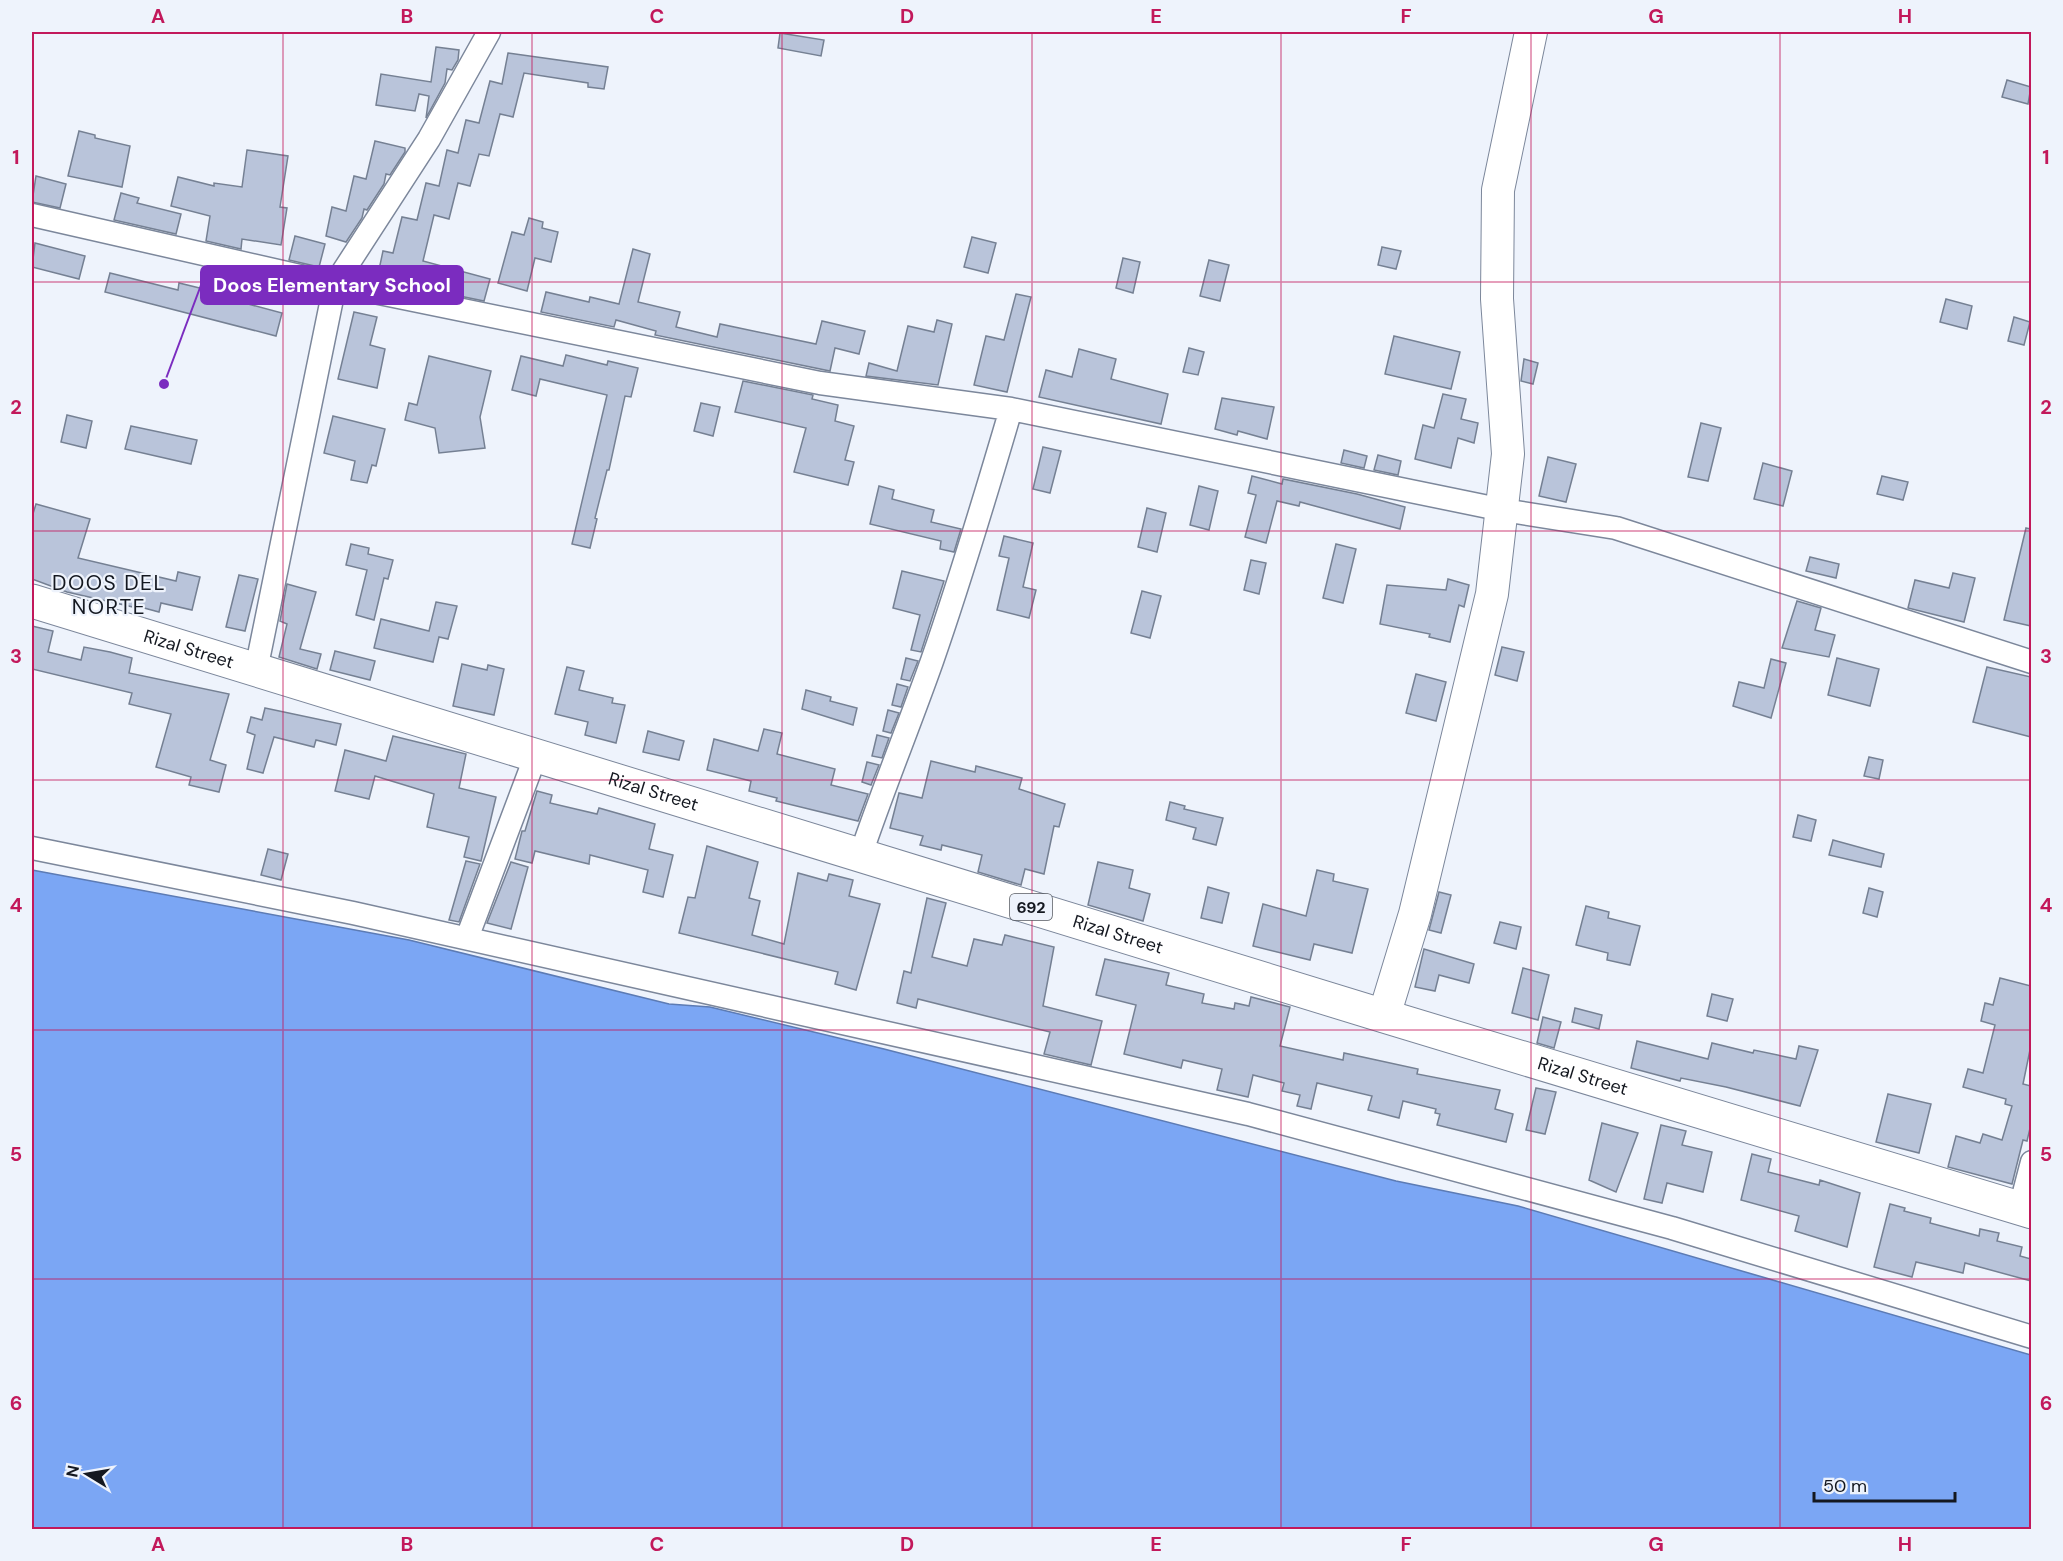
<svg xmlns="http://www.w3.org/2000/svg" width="2063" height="1561" viewBox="0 0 2063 1561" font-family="'DM Sans',sans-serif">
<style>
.water{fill:#7ba6f4;stroke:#5c7bb4;stroke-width:1.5}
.building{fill:#b9c4da;stroke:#758093;stroke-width:1.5}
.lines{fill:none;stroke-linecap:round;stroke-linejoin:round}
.street-casing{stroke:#7c879b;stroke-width:25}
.secondary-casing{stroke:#7c879b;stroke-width:34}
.primary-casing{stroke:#7c879b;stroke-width:35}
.street{stroke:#fff;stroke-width:22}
.secondary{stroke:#fff;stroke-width:32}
.primary{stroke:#fff;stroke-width:33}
.grid{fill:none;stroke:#c2185b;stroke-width:1.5;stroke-opacity:0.55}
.labels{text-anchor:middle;stroke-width:4.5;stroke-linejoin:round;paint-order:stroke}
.shield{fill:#eef3fc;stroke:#555a62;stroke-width:1.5}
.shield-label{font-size:16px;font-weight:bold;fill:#141820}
.street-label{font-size:18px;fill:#141820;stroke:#eef3fc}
.quarter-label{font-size:21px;letter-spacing:1.5px;fill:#141820;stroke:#eef3fc}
.leader{fill:none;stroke:#7b2cbf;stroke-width:2}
.callout-dot{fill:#7b2cbf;stroke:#eef3fc;stroke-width:2}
.callout{fill:#7b2cbf;stroke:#7b2cbf;stroke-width:2}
.callout-label{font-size:20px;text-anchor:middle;font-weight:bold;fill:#fff}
.neatline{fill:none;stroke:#c2185b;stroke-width:2}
.grid-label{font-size:20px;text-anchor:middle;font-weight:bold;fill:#c2185b}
</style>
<rect width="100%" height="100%" fill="#eef3fc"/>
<path class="water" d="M32,870L409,940L669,1004L710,1007L884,1049L1396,1181L1518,1206L2031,1355V1529H32Z"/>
<path class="building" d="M780,33L824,40L821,56L778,48Z
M436,47L459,50L458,60L452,70L447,69L445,83L426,118L429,96L419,94L415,111L376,105L381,74L431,82Z
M508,53L608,67L604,89L588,87V83L524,73L513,117L500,114L489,156L479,154L470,186L458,183L449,219L434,215L423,261L490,279L484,301L377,279L383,251L393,253L402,217L417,220L426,183L439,186L447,150L458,153L466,120L479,123L490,81L502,84Z
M2007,80L2031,87L2028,104L2002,97Z
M79,131L95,135V138L130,146L122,187L68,176Z
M375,141L405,148V152L390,175L386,174L384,184L367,210L364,209L362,218L346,242L326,236L332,207L346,211L354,176L366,179Z
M247,150L288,156L280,207L287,208L281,245L242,239L241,249L206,241L210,216L171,206L178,177L214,186V183L242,187Z
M36,176L66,184L60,208L32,202Z
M121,193L139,198L137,203L181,214L176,234L114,220Z
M529,218L543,222L542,228L558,232L551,262L535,258L527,291L498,283L512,232L524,235Z
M295,236L325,244L319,267L289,260Z
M972,237L996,243L988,273L964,267Z
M35,243L85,256L79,279L32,267Z
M1382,247L1401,251L1396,269L1378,265Z
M633,249L650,254L638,302L680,312L676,327L717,337L720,324L816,344L822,321L865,331L859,354L835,348L830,371L655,335L656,331L616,320L614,327L541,312L546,292L589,302L590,297L619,304Z
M1123,258L1140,262L1133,293L1116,288Z
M1209,260L1229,265L1220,301L1200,296Z
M110,273L178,290L179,283L249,300L248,304L282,313L276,336L105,292Z
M1016,294L1031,297L1007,392L974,385L986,336L1004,340Z
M1946,299L1972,306L1967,329L1940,322Z
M354,312L377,317L370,345L385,349L377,388L338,379Z
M2014,317L2030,322L2024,345L2008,341Z
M937,320L952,324L938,385L866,376L869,363L897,371L908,326L934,332Z
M1394,336L1460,352L1451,389L1385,374Z
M1189,348L1204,352L1198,375L1183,372Z
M1079,349L1116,359L1111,379L1168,394L1161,424L1039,397L1046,370L1072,377Z
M566,355L607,365L608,361L638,368L631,397L625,396L609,470H607L595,518L597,519L590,548L572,544L607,395L540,379L536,396L512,390L521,356L563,366Z
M429,356L491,371L480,417L485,448L439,453L435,428L405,420L409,403L417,405Z
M1524,359L1538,363L1533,384L1521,381Z
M743,381L813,395L812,399L838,405L835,421L854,426L845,460L854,462L848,485L794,472L806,428L735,412Z
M1443,394L1466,399L1461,419L1478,423L1474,443L1458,438L1451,468L1415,459L1423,425L1434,428Z
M1222,398L1274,407L1267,439L1238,431L1237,435L1215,429Z
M701,403L720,407L713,436L694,431Z
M67,415L92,421L86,448L61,442Z
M333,416L385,429L376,466L372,465L367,483L351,480L355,461L324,453Z
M1701,423L1721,428L1708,481L1688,477Z
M131,426L197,440L191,464L125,449Z
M1043,447L1061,451L1050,493L1033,489Z
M1344,450L1367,456L1364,468L1341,463Z
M1378,455L1401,461L1398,475L1374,470Z
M1548,457L1576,464L1566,502L1539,496Z
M1763,463L1792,471L1783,506L1754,499Z
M1252,476L1282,484L1283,479L1357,494L1405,507L1400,529L1300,502L1299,506L1277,501L1266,543L1245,537L1256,495L1248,493Z
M1882,476L1908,482L1903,500L1877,494Z
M879,486L894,490L892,499L934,510L931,522L961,529L954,552L940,549L941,541L870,524Z
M1199,486L1218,491L1209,530L1190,525Z
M36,504L90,519L78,558L176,581L178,572L200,577L192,610L161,603L159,612L133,605V607L67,592L32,579V517Z
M1147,508L1166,513L1157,552L1138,547Z
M2026,528L2031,529V626L2004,620Z
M1004,536L1033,543L1023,587L1036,590L1029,618L997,610L1009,558L999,556Z
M351,544L369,548L368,554L393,560L388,579L384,578L374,620L356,615L367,570L346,565Z
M1336,544L1356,549L1343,603L1323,598Z
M1810,557L1839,564L1836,578L1806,571Z
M1251,560L1266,563L1259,594L1244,590Z
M902,571L944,581L921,652L911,650L920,615L893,608Z
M1953,573L1975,578L1964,622L1908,608L1915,580L1949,588Z
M239,575L258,579L245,631L226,627Z
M1448,579L1469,585L1464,607L1459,605L1450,642L1429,637L1430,634L1380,624L1387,585L1446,590Z
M287,584L316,592L300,649L321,654L317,669L279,657L287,624L280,621Z
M1142,591L1161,596L1150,638L1131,633Z
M1797,601L1821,608L1815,630L1835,635L1829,657L1782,648Z
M436,602L457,606L448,639L439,637L433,662L374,648L381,619L429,631Z
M32,626L53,631L48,652L81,660L84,647L110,652L132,658L129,673L229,694L210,760L226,765L219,792L189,785L191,777L156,767L171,714L129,704L132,693L32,669Z
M1502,647L1524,652L1517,681L1495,675Z
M335,651L375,661L370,680L330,670Z
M906,658L918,661L910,681L901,679Z
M1837,658L1879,669L1870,706L1828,695Z
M1771,659L1786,663L1771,718L1733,706L1739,682L1764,688Z
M462,664L487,670L488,665L504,669L494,715L453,706Z
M567,667L584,671L579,690L613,698L612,703L625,705L616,743L585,735L588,722L555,714Z
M1987,667L2031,677V737L1973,722Z
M1416,674L1446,682L1436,721L1406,713Z
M897,684L908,687L901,707L892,705Z
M806,690L831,697L830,701L857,708L853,725L802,709Z
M265,708L341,724L336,745L316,740L314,747L274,737L263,773L247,769L255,735L247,732L251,717L262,720Z
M888,710L899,713L891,733L883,731Z
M764,729L782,733L777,754L835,769L831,785L868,794L858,821L776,801L777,798L749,791L751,781L707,770L714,739L758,751Z
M648,731L684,741L679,760L643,752Z
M877,735L889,738L882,758L872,756Z
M393,736L466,754L459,788L496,797L481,861L464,857L469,837L427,827L434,794L375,776L369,799L335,791L345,750L386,761Z
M1869,757L1883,760L1879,779L1864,776Z
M931,761L975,772L976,766L1022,778L1019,789L1065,804L1059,827L1054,826L1044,874L1025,869L1021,885L978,872L982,855L942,845L941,850L920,845L923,836L890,828L899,793L922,798Z
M867,762L879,765L871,785L862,782Z
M537,791L552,795L550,803L597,814L599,808L655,824L649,849L673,855L663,897L643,892L648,870L590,855L589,864L535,851L532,863L515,859L522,831H525Z
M1170,802L1185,806L1184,809L1223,818L1216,845L1193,839L1196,828L1166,820Z
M1798,815L1816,820L1811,841L1793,837Z
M1833,840L1884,854L1881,867L1829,855Z
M707,846L758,862L749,898L760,901L752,935L784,944L798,873L827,881L829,874L853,880L849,896L880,904L856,990L835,984L838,972L679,933L688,897L695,898Z
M268,849L288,854L281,880L261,875Z
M466,861L480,864L459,922L449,920Z
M511,862L528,867L511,929L487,923Z
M1098,862L1133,870L1129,888L1150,894L1143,921L1088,905Z
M1317,870L1334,874L1333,881L1368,889L1352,953L1314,944L1310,960L1253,946L1263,904L1306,916Z
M1208,887L1229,893L1222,923L1201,918Z
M1869,888L1883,892L1877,917L1863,913Z
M1439,892L1451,895L1441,933L1429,930Z
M927,898L946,903L932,957L967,966L974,939L1002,945L1005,935L1054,947L1043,1006L1102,1021L1091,1065L1044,1054L1050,1032L918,999L916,1008L897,1003L904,971L911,973Z
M1586,906L1609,912L1608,918L1640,926L1630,965L1607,960L1608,953L1576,945Z
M1500,922L1521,927L1516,949L1494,943Z
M1424,949L1474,964L1469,983L1439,975L1435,991L1415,987Z
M1105,959L1169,973L1166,985L1204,994L1202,1003L1234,1009L1235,1003L1249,1006L1251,997L1290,1007L1280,1046L1343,1060L1344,1053L1418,1069L1417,1074L1500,1090L1495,1109L1513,1114L1506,1142L1437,1125L1440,1114L1435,1113L1436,1109L1403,1101L1399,1118L1368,1110L1372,1096L1317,1083L1311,1109L1297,1106L1300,1095L1282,1091L1284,1083L1253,1075L1248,1097L1217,1090L1222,1069L1183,1060L1181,1068L1124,1054L1136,1005L1096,995Z
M1523,968L1549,975L1538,1020L1512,1013Z
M2000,978L2031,986V1045L2023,1084L2031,1086V1124L2027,1141L2023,1140L2012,1184L1948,1167L1956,1136L1980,1143L1983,1134L2002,1140L2012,1106L2005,1104L2006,1099L1963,1087L1968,1069L1983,1073L1995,1025L1981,1021L1985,1003L1993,1005Z
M1712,994L1733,999L1727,1021L1707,1016Z
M1575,1008L1602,1015L1599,1029L1572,1022Z
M1543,1017L1561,1022L1554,1048L1537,1043Z
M1637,1041L1708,1059L1712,1043L1753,1053L1754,1050L1796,1059L1799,1046L1818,1050L1800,1106L1726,1087L1681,1078L1680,1081L1631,1068Z
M1536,1088L1556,1092L1545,1134L1526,1130Z
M1888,1094L1931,1104L1919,1153L1876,1142Z
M1602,1123L1638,1133L1616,1192L1589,1180Z
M1661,1125L1686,1131L1682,1145L1712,1152L1703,1192L1667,1183L1662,1203L1644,1199Z
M1752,1154L1771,1159L1768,1172L1819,1185L1820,1180L1860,1193L1847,1247L1795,1231L1799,1216L1741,1200Z
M1890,1204L1905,1208L1904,1211L1931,1218L1930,1223L1979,1236L1980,1229L1999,1233L1997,1241L2022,1247L2020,1256L2031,1259V1281L1965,1263L1963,1273L1916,1262L1912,1277L1874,1267Z"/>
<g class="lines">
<g class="street-casing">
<path id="street" d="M32,215L335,284L820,383L1011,409L1503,510L1616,528L2032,662
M256,670L335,284L429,139L489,32
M32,848L353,913L1248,1114L1672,1228L2032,1337
M861,854C883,789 909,726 932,661C961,578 986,494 1011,409
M467,938L536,755
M2020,1208L2032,1162"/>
</g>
<g class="secondary-casing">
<path id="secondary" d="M1384,1016L1415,914L1492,594L1508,454L1497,299L1498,190L1531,32"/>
</g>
<g class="primary-casing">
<g id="primary">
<path id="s1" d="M32,601L1384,1016L2032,1212"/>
</g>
</g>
<use href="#street" class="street"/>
<use href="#secondary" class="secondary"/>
<use href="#primary" class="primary"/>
</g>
<path class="grid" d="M283,32V1530M532,32V1530M782,32V1530M1032,32V1530M1281,32V1530M1531,32V1530M1780,32V1530M32,282H2032M32,531H2032M32,780H2032M32,1030H2032M32,1279H2032"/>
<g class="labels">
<rect class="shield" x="1010" y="894" width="42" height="26" rx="4.5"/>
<g class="shield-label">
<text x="1031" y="913">692</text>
</g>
<g class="street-label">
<text dy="6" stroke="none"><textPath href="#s1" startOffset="164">Rizal Street</textPath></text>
<text dy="6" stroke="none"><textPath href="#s1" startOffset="650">Rizal Street</textPath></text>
<text dy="6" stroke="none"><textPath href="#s1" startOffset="1136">Rizal Street</textPath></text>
<text dy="6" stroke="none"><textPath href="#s1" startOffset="1622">Rizal Street</textPath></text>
</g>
<g class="quarter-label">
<text x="109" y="590">DOOS DEL<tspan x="109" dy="24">NORTE</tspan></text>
</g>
</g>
<path class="leader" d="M164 384L201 285"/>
<circle class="callout-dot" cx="164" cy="384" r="6"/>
<rect class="callout" x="201" y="266" width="262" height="38" rx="6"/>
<g class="callout-label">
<text x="332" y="292">Doos Elementary School</text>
</g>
<rect width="2063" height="1561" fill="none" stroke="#eef3fc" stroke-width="66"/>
<g transform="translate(87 1474) rotate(281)" stroke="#eef3fc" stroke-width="4.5" paint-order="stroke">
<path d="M0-4.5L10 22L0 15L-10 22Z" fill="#141820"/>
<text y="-9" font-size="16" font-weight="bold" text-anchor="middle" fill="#141820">N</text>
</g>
<path d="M1814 1492v9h141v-9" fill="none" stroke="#141820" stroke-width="3"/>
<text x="1823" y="1492" font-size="18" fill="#141820" stroke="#eef3fc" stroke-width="4.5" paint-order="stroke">50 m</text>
<rect x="33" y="33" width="1997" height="1495" class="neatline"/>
<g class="grid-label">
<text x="158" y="23">A</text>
<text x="407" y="23">B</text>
<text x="657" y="23">C</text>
<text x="907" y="23">D</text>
<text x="1156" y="23">E</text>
<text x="1406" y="23">F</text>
<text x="1656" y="23">G</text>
<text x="1905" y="23">H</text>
<text x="16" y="164">1</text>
<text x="2046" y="164">1</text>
<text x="16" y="414">2</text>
<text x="2046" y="414">2</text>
<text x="16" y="663">3</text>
<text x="2046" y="663">3</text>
<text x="16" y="912">4</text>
<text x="2046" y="912">4</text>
<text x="16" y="1161">5</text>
<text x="2046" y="1161">5</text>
<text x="16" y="1410">6</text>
<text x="2046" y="1410">6</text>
<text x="158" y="1551">A</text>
<text x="407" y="1551">B</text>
<text x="657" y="1551">C</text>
<text x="907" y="1551">D</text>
<text x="1156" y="1551">E</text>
<text x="1406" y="1551">F</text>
<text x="1656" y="1551">G</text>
<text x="1905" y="1551">H</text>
</g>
</svg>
